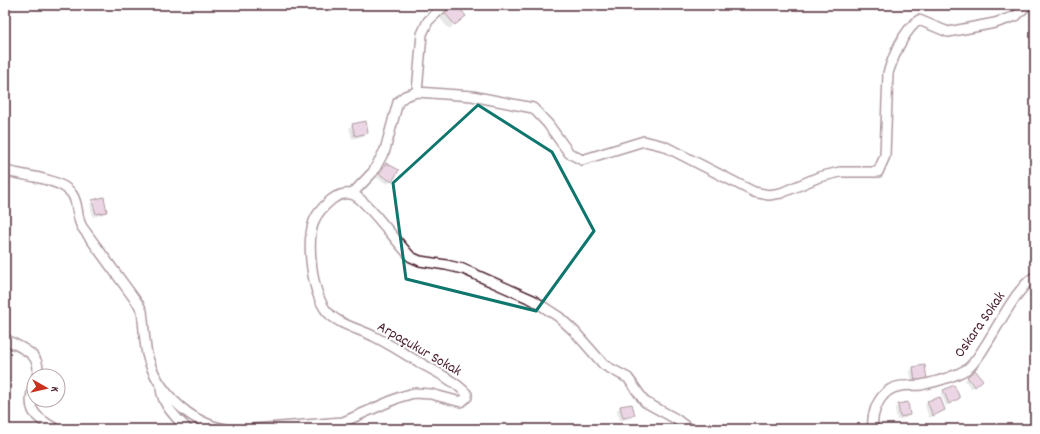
<svg xmlns="http://www.w3.org/2000/svg" width="1040" height="434" viewBox="0 0 1040 434" font-family="Dekko,sans-serif">
<style>
.shadow{fill:#0003}
.building{fill:#d4a5c5;stroke:#4a1f2b}
.lines{fill:none;stroke-linecap:round;stroke-linejoin:round}
.minor-casing{stroke:#4a1f2b;stroke-width:12}
.minor{stroke:#fff;stroke-width:9}
.marked{fill:none;stroke:#0f766e;stroke-width:3;stroke-linejoin:round}
.labels{text-anchor:middle;stroke-width:4;stroke-linejoin:round;paint-order:stroke}
.street-label{font-size:15px;fill:#4a1f2b;stroke:#fff}
</style>
<rect width="100%" height="100%" fill="#fff"/>
<filter id="ink" filterUnits="userSpaceOnUse"><feTurbulence type="fractalNoise" baseFrequency=".025" numOctaves="2"/><feDisplacementMap in="SourceGraphic" scale="8" xChannelSelector="R" yChannelSelector="G"/><feConvolveMatrix kernelMatrix="1 2 1 2 8 2 1 2 1" color-interpolation-filters="sRGB"/></filter>
<g filter="url(#ink)">
<path class="shadow" d="M453,5H456L460,20L449,29L439,17Z
M352,125L367,133L364,136L352,139L349,128Z
M386,164L397,171L388,184L377,178Z
M93,201L106,211L103,214L93,217L90,204Z
M924,366L926,380L912,385L910,371L913,368Z
M968,377L981,380L971,389L965,380Z
M944,391L959,398L946,406L941,394Z
M928,402L944,410L929,418L925,405Z
M631,405L634,415L631,418L620,421L617,410L620,407Z
M899,405L909,415L906,418L897,420L895,408Z"/>
<path class="building" d="M451,5H457L466,16L455,25L443,11Z
M366,121L368,133L355,136L352,124Z
M386,163L399,170L392,182L379,174Z
M104,197L107,212L96,214L92,200Z
M925,365L927,380L915,382L913,367Z
M975,370L983,380L975,387L967,377Z
M954,385L960,398L949,404L943,390Z
M940,397L945,410L933,416L927,401Z
M908,402L910,415L900,417L898,404Z
M632,404L635,415L623,418L620,406Z"/>
<g class="lines">
<g class="minor-casing">
<path id="minor" d="M417,92L422,34L428,21L445,5
M5,171C22,175 63,179 72,194C79,204 76,217 82,227L139,305L142,311C144,325 144,340 147,354C156,390 188,422 225,429
M352,194L373,172L385,150L398,102L405,96L417,92L472,96L533,108L548,124L569,153L582,160L644,141L664,146L754,192L769,195L781,193L819,177L840,172H878L885,156L888,73C894,55 903,31 919,20L948,32L995,23L1016,16L1027,5
M5,339C21,348 43,354 37,376
M34,385C26,410 34,417 56,429
M161,386C161,404 175,416 187,429
M254,429L343,422L400,397L414,393L431,394L461,402L467,397V394C454,380 434,371 417,361C403,353 389,344 375,337C360,329 335,324 325,309C312,290 306,243 314,221C317,213 324,206 331,200C337,195 346,192 354,195C366,200 398,244 411,257L420,261L446,265L463,269L533,300L559,317L575,332L604,365L628,378L645,402L676,419L689,429
M873,429C871,416 877,399 888,391C897,384 910,386 921,385C935,382 954,377 967,369C981,360 1005,308 1020,291C1024,286 1029,279 1035,277"/>
</g>
<use href="#minor" class="minor"/>
</g>
</g>
<path d="M0 0H1040V434H0ZM478,105L552,152L594,231L536,311L406,279L393,183Z" fill="#fff" fill-opacity=".55" fill-rule="evenodd"/>
<path class="marked" d="M478,105L552,152L594,231L536,311L406,279L393,183Z"/>
<g class="labels">
<g class="street-label">
<text transform="translate(979 324) rotate(-55)" y="5">Oskara Sokak</text>
<text transform="translate(420 348) rotate(30)" y="5">Arpaçukur Sokak</text>
</g>
</g>
<rect width="1040" height="434" fill="none" stroke="#fff" stroke-width="20"/>
<rect x="10" y="10" width="1020" height="414" fill="none" stroke="#4a1f2b" stroke-width="1.5" filter="url(#ink)"/>
<g transform="translate(46 388) rotate(98)"><circle r="19" fill="#ffffff" stroke="#b7a5aa"/>
<path d="M0-3L7 15L0 10L-7 15Z" fill="#c8321e"/>
<text y="-6" font-size="11" font-weight="bold" text-anchor="middle" fill="#4a1f2b">K</text>
</g>
</svg>
